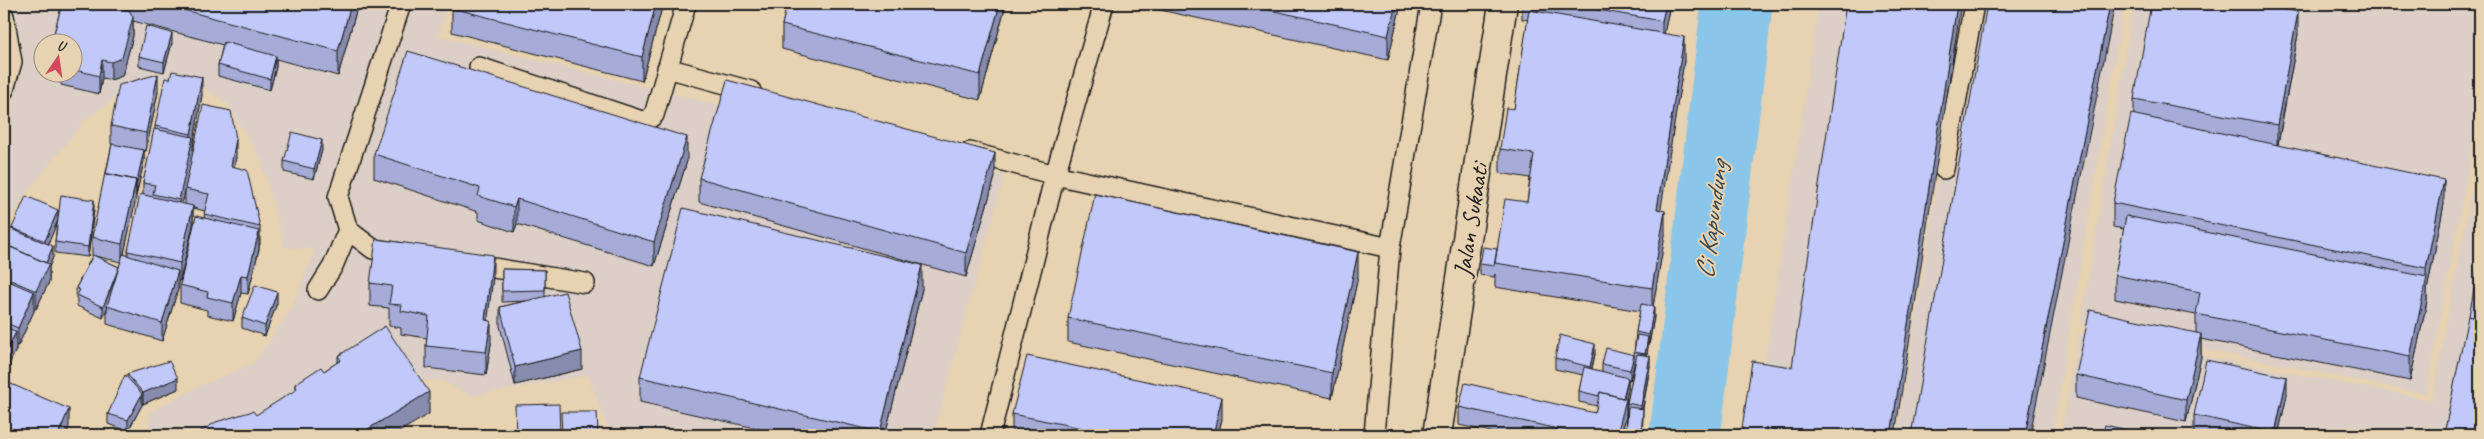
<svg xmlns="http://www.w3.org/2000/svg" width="2484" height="439" viewBox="0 0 2484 439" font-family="Caveat,sans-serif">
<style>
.built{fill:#dccfc7;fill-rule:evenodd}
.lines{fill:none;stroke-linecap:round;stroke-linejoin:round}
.river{stroke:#89c6e9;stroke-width:71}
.lane-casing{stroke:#1c1c1c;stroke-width:22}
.secondary-casing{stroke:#1c1c1c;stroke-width:31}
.lane{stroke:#e7d2b1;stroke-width:19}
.secondary{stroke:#e7d2b1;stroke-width:28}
.wall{fill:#a6acd7;stroke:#1c1c1c;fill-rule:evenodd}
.shaded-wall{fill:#878caf;stroke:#1c1c1c}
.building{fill:#c1c8fa;stroke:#1c1c1c}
.labels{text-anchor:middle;stroke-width:4;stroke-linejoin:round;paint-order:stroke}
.street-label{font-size:25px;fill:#1c1c1c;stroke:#e7d2b1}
.water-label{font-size:26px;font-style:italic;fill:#37464f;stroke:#e7d2b1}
</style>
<rect width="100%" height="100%" fill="#e7d2b1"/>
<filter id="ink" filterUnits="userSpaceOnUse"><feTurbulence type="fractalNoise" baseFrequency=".02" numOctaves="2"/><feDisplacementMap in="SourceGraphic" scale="10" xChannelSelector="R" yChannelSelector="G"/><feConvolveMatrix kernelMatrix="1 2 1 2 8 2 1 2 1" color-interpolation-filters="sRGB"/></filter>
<g filter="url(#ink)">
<path class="built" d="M4,4H447L438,36L1004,176L933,435H611L588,375L472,396L440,380L387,383L307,435H147L150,412L200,386L253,364L290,311L316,249L285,247L261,160L227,103L184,76L135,83L84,121L23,197L4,230ZM42,42H72V72H42Z
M1819,4H1959L1892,435H1754Z
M1966,4H2124L2052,435H1897Z
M2134,4H2480V105L2426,394L2081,324Z
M2480,147V435H2061L2079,333L2432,400Z"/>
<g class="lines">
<path class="river" d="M1685,435L1737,4"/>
<g class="lane-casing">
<path id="lane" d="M4,16L12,62L4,90
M479,67L645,122L654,115L686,4
M667,68L751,91
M970,152L1055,175L1390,248
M1944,169L1974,4
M400,253L373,249L348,230L338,197L401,4
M469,264L585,283
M318,290L333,266L348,230
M990,435L1055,175L1104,4
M1374,435L1390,248L1431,4"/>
</g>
<g class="secondary-casing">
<path id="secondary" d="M1437,435L1503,4"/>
</g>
<use href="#lane" class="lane"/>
<use href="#secondary" class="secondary"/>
</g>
<path class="wall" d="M62,4H358L338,76L276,59V67L270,90L218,76V65L223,45L133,21V36L122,76L111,80L102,78L99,94L61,85V72H72V42H53V37Z
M453,4H663L642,81L452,32V8Z
M787,4H1006L980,100L782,49V25Z
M1151,4H1401L1388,60L1151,8Z
M1522,4H1670L1664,34L1684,61L1660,210L1665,235L1653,306L1654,317L1649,345H1648L1647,355L1650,366L1643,409V419L1642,435H1626L1627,403L1635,363H1634L1630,380H1628V389L1626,400V417L1621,435H1505L1459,425V407L1595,413L1597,406L1579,402V391L1583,375L1555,369V358L1595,354L1592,369L1602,372V364L1634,355L1636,332L1640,311L1495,287V274L1494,277L1480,275V264L1497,249L1527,202L1530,178L1500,173V149L1514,109L1528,20L1522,19Z
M2298,34L2278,145L2444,204L2427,290V301L2410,381L2201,339V357L2186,422L2076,398V375L2196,333V315L2115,299V275L2124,229L2113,227V203L2134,115V99Z
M172,43L164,72L139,66V56Z
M158,92L146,151H144V161L136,196L124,254L128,256V251L143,195V183L155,129V126L202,95L193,146V155L236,157L234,167L260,227V245H259V249L248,294L241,293L233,321L207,315V310L180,303V285L204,218L205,211L193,208V225L180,281H178V289L162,341L107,324V307L103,318L77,306V299L76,298V288L92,256V237L112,144H111V126ZM192,158L185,189V205L182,204ZM95,256L121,262L119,267Z
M322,150L314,179L284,172V161Z
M374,154L687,161L654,266L517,224L514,232L478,220V212L374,178Z
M995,177L966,277L699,202V178Z
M94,210L88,257L55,253V242L57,222L48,244L53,257L49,267V282L36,309L34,308V311L18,346L16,345V350L4,374V242L12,230V228L58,216Z
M502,269L545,270V296L582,369L515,385L500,326V307L526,301L502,302Z
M1358,276L1332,398L1068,342V318Z
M493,277L487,320L491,344L486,375L426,368V346L427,338L401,334V328L389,326V308L370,306V283Z
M922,289L885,435H786L640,402V377Z
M277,303L265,336L242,328V318Z
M2469,316L2480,435H2445V430Z
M338,356L429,414L295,390V384L324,371L338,362Z
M127,374L178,389L143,404L142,402V405L128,431L108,424V414L127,377Z
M2287,395L2278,435H2202L2194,433V415Z
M1012,414L1222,419L1218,435H1012Z"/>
<path class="shaded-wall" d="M351,4H358L338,76V51Z
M656,4H663L642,81V57Z
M1000,4H1006L980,100V75Z
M1396,4H1401L1388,60V36Z
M1666,4H1670L1662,44V21Z
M1957,4H1961L1895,435H1891Z
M2110,4H2115L2030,435H2025Z
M2298,12V34L2277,148V125Z
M133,17V36L122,76L111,80V62Z
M172,33V43L164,72V62Z
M1684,37V61L1657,234V209Z
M276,56V67L270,90V79Z
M102,60V78L99,94V76Z
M158,74V92L146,151V133Z
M202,77V95L193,146V155L179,218V200L191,142V134Z
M687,137V161L654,266V242Z
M236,139V157L231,184V166Z
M322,140V150L314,179V169Z
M144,150V161L136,196V185Z
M995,153V177L966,277V253Z
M136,180V199L122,262V244Z
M2444,180V204L2427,290V301L2410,381V357L2426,280V268Z
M517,199V224L514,232V207Z
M94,200V210L88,257V247Z
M193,206V225L180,281V263Z
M58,210V220L45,252V241Z
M1665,211V235L1652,313V288Z
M259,231V249L248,294V276Z
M53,246V257L49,267V282L36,309V291L45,266Z
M1358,252V276L1332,398V373Z
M493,255V277L485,342V320Z
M922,265V289L885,435H880V432Z
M120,267V277L103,318V307Z
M178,271V289L162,341V323Z
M241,275V293L233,321V303Z
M34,292V311L18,346V328Z
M277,292V303L265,336V326Z
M1654,306V317L1649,345V335Z
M491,321V344L486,375V352Z
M16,332V350L4,374V356Z
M2201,334V357L2186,422V400Z
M1648,337V348L1645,365V354Z
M1595,344V354L1590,377V367Z
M582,351V369L515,385V367Z
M1634,355V365L1630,380V370Z
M1650,356V366L1641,417V406Z
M2287,377V395L2278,435H2275Z
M178,378V389L143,404V393Z
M1628,378V389L1626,400V417L1621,435H1617L1623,402Z
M429,392V414L394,435H358Z
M142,394V405L128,431V420Z
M1222,397V419L1218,435H1213Z
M69,409V427L66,435H58Z"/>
<path class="building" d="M62,4H103L129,10L133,17L122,58L111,62L102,60L99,76L72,69V42H57L53,37Z
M161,4H351L338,51Z
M453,4H656L642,57L452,8Z
M787,4H1000L980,75L782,25Z
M1243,4H1396L1388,36Z
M1563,4H1666L1662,21Z
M1846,4H1957L1891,435H1741L1752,361L1792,367Z
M1987,4H2110L2025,435H1911Z
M2151,4H2254L2298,12L2277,125L2134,99Z
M1529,10L1684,37L1657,209L1665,211L1652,288L1495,263L1505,199L1527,202L1534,154L1500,149L1506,108L1514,109Z
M146,26L172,33L164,62L139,56Z
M224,42L276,56L270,79L218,65Z
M408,51L687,137L654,242L517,199L514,207L478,196L480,188L374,154Z
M172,71L202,77L191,134L155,126L165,78L170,79Z
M158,74L146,133L111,126L119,85Z
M727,80L995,153L966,253L699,178Z
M203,105L231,111L236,139L231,166L247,170L260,227L204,214L209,194L185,189Z
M2131,114L2444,180L2426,268L2113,203Z
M154,129L193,137L179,200L153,194L155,185L143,183Z
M292,132L322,140L314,169L284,161Z
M112,144L144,150L136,185V180L106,174Z
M105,173L136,180L122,244L92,237Z
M140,194L193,206L180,263L128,251Z
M1095,194L1358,252L1332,373L1068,318Z
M61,195L94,200L88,247L55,242Z
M26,196L58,210L45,241L12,228Z
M683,208L922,265L880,432L640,377Z
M196,216L259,231L248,276L241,275L233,303L207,297L208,292L180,285Z
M2126,216L2427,277L2410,357L2196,314L2200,292L2115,275Z
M9,228L53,246L46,263L4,244V242Z
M376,239L493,255L485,320L491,321L486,352L426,346L429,316L401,311L402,305L389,304L392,286L370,283Z
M4,244L49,264L36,291L4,277Z
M1483,247L1497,249L1494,266L1480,264Z
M123,254L178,271L162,323L107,306Z
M93,255L119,267L103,307L77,295L80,290L76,288Z
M2478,268H2480V319L2469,316Z
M502,269L545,270V290L502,291Z
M4,279L34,292L18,328L4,322Z
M255,285L277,292L265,326L242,318Z
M565,292L582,351L515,367L500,307Z
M1641,304L1654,306L1649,335L1636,332Z
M2090,310L2201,334L2186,400L2076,375Z
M2468,316L2480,319V435H2469L2445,430Z
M4,326L16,332L4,356Z
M385,326L429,392L358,435H195L216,422L253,411L256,415L297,389L295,384L321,367L324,371L341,360L338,356Z
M1560,335L1595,344L1590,367L1555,358Z
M1637,335L1648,337L1645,354L1634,352Z
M1606,348L1634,355L1630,370L1602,364Z
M1637,354L1650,356L1641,406L1627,403Z
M1027,356L1222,397L1213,435H1116L1012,414Z
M2206,360L2287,377L2275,433L2194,415Z
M169,361L178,378L143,393L127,374Z
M1584,367L1628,378L1623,398L1600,392L1599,396L1579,391Z
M125,375L142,394L128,420L108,414Z
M4,381L69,409L58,435H4Z
M1465,383L1595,413L1600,392L1626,399L1617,435H1585L1459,407Z
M559,404L560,435H516L515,405Z
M1628,407L1643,409L1641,435H1626Z
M561,412H597L598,435H562Z
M2105,425L2150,435H2102Z
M60,433L66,435H59Z"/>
</g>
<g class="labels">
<g class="street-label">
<text transform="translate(1470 220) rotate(-81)" y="9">Jalan Sukaati</text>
</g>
<g class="water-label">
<text transform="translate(1711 220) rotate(-83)" y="9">Ci Kapundung</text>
</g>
</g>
<rect width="2484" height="439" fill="none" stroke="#e7d2b1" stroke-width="20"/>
<rect x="10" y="10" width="2464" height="419" fill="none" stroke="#1c1c1c" stroke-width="2" filter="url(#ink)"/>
<g transform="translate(58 58) rotate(13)"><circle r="24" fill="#e7d2b1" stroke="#968975"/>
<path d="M0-4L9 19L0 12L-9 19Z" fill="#d1495b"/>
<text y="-8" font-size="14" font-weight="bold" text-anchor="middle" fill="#1c1c1c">U</text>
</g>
</svg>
